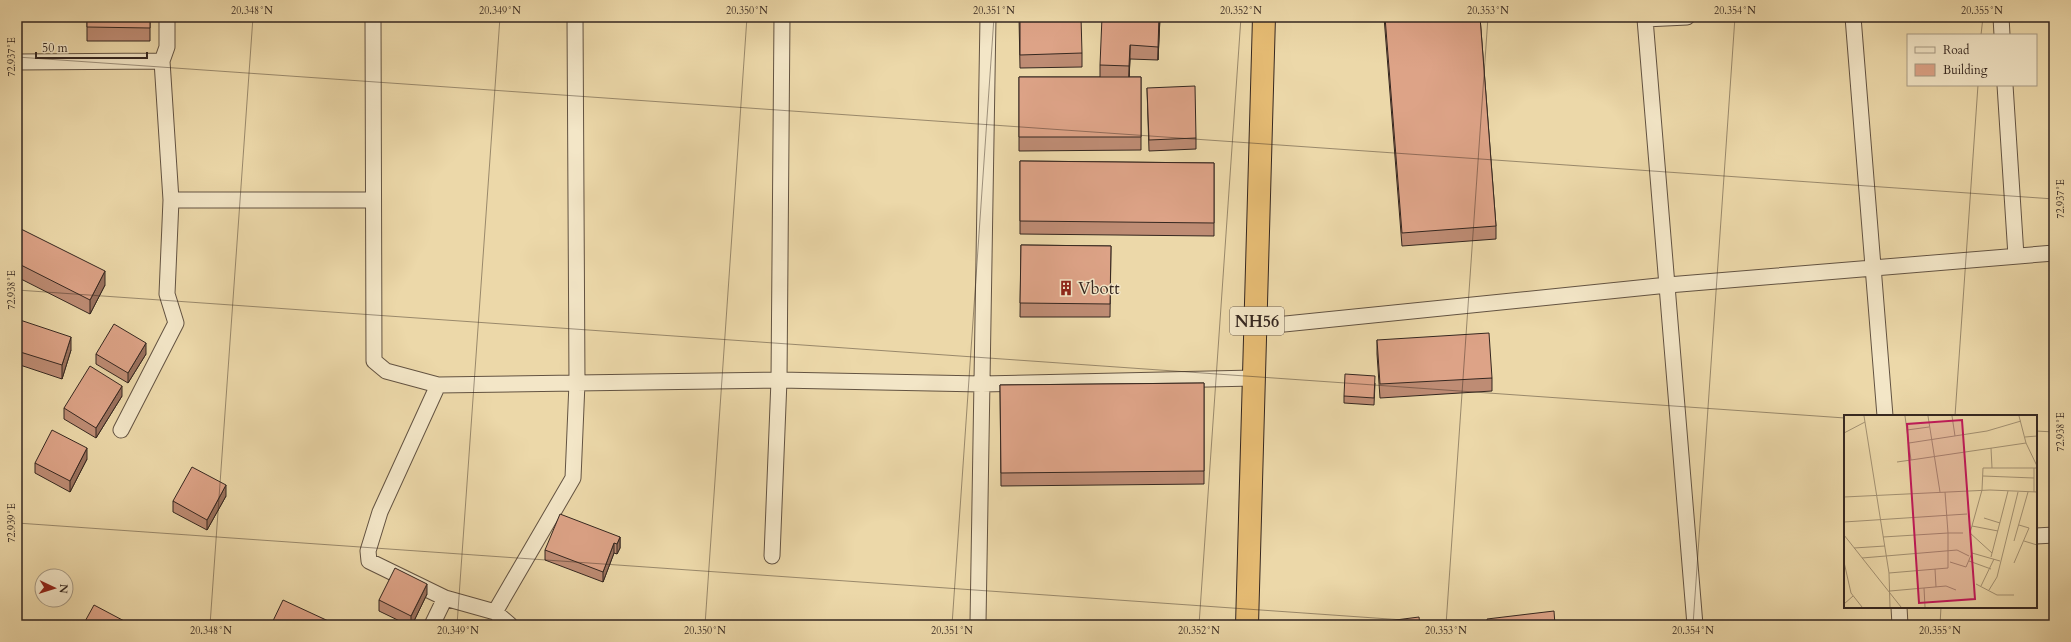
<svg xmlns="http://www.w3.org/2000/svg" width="2071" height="642" viewBox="0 0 2071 642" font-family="Cardo,serif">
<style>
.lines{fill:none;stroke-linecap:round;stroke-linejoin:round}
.street-casing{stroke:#635342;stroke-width:17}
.highway-casing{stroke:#352720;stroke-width:24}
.street{stroke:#f3e6c7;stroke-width:15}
.highway{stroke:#e6bc74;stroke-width:22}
.wall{fill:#be8c74;stroke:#352720}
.shaded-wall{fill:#9b725e;stroke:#352720}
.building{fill:#dda387;stroke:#352720}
.ticks{fill:none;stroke:#352720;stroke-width:1;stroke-opacity:0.45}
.labels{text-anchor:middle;stroke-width:3;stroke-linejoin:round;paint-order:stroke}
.shield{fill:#f3e6c7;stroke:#6e6052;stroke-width:1}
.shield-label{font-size:16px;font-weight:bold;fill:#352720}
.poi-label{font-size:17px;fill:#352720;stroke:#f3e6c7;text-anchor:start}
.inset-road{fill:none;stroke:#a39172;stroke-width:1}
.view{fill:#c2185b;fill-opacity:0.15;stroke:#c2185b;stroke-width:2}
.inset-edge{fill:none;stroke:#352720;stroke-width:2}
.neatline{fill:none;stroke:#352720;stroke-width:1.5}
.ticks-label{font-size:10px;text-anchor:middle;fill:#352720}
</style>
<rect width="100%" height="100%" fill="#ecd8a9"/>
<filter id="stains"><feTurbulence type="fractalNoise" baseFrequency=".005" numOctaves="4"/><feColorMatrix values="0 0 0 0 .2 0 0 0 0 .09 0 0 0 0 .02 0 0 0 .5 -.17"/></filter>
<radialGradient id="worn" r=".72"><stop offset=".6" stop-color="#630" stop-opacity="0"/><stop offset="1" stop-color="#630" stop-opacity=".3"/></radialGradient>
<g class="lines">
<g class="street-casing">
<path id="street" d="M373,17L374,361L386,371L438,385L779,380L772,556
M782,17L779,380L982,384L1254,378
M1687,17L1645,19L1695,625
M1853,17L1885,416
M2001,17L2002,35
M17,62L162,61
M2005,85L2016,256
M171,200H373
M1256,327L1668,285L2054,253
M438,385L380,512L368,551L369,561L445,598L495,612L510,625
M121,430L176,323L167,294L171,200L162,61L167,47V17
M2036,536L2054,535
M1899,607L1900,625
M495,612L573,478L577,383L575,17
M978,623L988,17
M432,625L445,598"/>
</g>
<g class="highway-casing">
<path id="highway" d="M1247,625L1264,17"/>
</g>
<use href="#street" class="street"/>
<use href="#highway" class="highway"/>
</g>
<path class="wall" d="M87,17H150V41H87Z
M1019,17L1082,53V67L1020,68Z
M1160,17L1158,60L1130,59L1129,77H1141V150L1019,151V77H1100V65Z
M1384,17H1480L1496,226V239L1402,246Z
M1147,88L1196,138V149L1149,151Z
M1020,161L1214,163V236L1020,234Z
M17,227L105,285L90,314L17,277Z
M1021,245L1111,246L1110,317H1020Z
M17,319L71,350L62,379L17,364Z
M1377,340L1492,378V391L1380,398L1377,354Z
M96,354H146L128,383L96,364Z
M1204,383V484L1001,486L1000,385Z
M1375,383L1374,405L1344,403V396Z
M122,396L96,438L64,419V408Z
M87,459L70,492L35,473V463Z
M226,496L207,530L173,512V501Z
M620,537V548L617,554L614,553L603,582L545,560V550Z
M427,594L412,625H408L379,611V600Z"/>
<path class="shaded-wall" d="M1159,17H1160L1158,60V47Z
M1130,45V59L1129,80V66Z
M105,271V285L90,314V300Z
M71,337V350L62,379V365Z
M146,343V354L128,383V373Z
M122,386V396L96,438V428Z
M87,448V459L70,492V481Z
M226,485V496L207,530V520Z
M620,537V548L617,554V544Z
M614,543V553L603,582V572Z
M427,584V594L412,625H411V616Z"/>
<path class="building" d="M87,17H150V28L87,27Z
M1020,17H1081L1082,53L1020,55Z
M1102,17H1159L1158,47L1130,45L1129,66L1100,65Z
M1385,17H1480L1496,226L1402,233Z
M1019,77H1141V137H1019Z
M1195,86L1196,138L1149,140L1147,88Z
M1020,161L1214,163V223L1020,221Z
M17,227L105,271L90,300L17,263Z
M1021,245L1111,246L1110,304L1020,303Z
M17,319L71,337L62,365L17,351Z
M114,324L146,343L128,373L96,354Z
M1489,333L1492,378L1380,384L1377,340Z
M90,366L122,386L96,428L64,408Z
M1345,374L1375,376L1374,398L1344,396Z
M1204,383V471L1001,473L1000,385Z
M52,430L87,448L70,481L35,463Z
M192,467L226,485L207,520L173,501Z
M560,514L620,537L617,544L614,543L603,572L545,550Z
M395,568L427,584L411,616L379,600Z
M283,600L337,625H271Z
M94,605L128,623L127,625H83Z
M1554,611L1555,625H1488L1487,619Z
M1419,617L1420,625H1381L1380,622Z
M1361,622L1362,625H1311Z"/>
<path class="ticks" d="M1981,35L1983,17M17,57L2054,199M17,290L1845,418M1955,416L1978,85M2036,431L2054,432M17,523L1475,625M210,625L253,17M457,625L500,17M705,625L747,17M952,625L994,17M1199,625L1241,17M1446,625L1488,17M1693,625L1735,17M1940,625L1941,607"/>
<defs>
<g id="building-bare" transform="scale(1.2)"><path d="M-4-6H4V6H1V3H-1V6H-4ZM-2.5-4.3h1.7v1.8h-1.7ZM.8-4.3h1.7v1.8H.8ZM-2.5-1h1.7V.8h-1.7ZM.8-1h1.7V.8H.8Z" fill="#8f2418" stroke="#f3e6c7" stroke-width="2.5" paint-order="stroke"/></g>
</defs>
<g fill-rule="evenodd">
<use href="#building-bare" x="1066" y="288"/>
</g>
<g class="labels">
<rect class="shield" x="1230" y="307" width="54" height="28" rx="3"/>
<g class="shield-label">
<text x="1257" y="327">NH56</text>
</g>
<g class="poi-label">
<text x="1078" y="294">Vbott</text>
</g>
</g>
<g transform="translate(1844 415)">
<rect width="193" height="193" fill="#ecd8a9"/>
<path class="inset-road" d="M20,1L45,158L46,192M61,1L67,45L182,28M84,1L96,77M108,1L111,21M175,1L182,28L193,51M63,15L85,12M0,18L21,7M181,22L193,21M65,28L143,16L177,6M147,33L148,53M53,47L67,45M139,61L190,63M190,77V53M0,82L146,75L193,77M140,103L156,108M0,107L123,99M128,111L154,116M0,120L57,192M39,122L104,118L101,77M170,126L184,77M180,126L193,130M10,133L41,131M148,138L126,118L138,75L139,53H193M147,142L164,76M18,143L113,135L125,141M125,146L147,154M0,147L7,178L18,192M106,147L122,152L128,138L156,146M170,148L185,113L175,110M91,154L92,172M45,158L104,153V118H119M132,169L153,180H170M137,171L150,144M80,173L81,192M145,175L153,162L174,77M46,176L102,171L112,175M0,189L9,181"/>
<path class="view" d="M118,5L131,184L75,188L63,9Z"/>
<rect width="193" height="193" class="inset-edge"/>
</g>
<rect width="2071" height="642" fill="none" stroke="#ecd8a9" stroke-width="44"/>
<rect x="1907" y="34" width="130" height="52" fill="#f3e6c7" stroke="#a79a84"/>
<rect x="1915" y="47" width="20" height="6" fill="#f3e6c7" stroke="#a79a84"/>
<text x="1943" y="54" font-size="12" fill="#352720">Road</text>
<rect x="1915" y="64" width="20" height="12" fill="#dda387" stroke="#a79a84"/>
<text x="1943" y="74" font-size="12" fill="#352720">Building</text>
<g transform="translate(54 588) rotate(94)"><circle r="19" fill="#f3e6c7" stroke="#a79a84"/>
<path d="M0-3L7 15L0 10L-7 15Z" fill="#8f2418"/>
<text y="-6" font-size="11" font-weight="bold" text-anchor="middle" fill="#352720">N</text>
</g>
<path d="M36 52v6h111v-6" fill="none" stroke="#352720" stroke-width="2"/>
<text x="42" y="52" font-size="12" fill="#352720" stroke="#f3e6c7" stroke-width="3" paint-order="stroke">50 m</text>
<rect x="22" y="22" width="2027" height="598" class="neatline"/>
<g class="ticks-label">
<text x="252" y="14">20.348°N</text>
<text x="500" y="14">20.349°N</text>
<text x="747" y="14">20.350°N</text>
<text x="994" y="14">20.351°N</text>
<text x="1241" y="14">20.352°N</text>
<text x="1488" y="14">20.353°N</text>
<text x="1735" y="14">20.354°N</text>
<text x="1982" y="14">20.355°N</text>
<text transform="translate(11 57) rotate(-90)" y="4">72.937°E</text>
<text transform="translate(2060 199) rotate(-90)" y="4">72.937°E</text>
<text transform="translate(11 290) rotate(-90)" y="4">72.938°E</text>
<text transform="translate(2060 432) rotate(-90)" y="4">72.938°E</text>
<text transform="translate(11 523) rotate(-90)" y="4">72.939°E</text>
<text x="211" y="634">20.348°N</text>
<text x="458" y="634">20.349°N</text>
<text x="705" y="634">20.350°N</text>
<text x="952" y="634">20.351°N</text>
<text x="1199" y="634">20.352°N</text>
<text x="1446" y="634">20.353°N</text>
<text x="1693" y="634">20.354°N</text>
<text x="1940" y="634">20.355°N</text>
</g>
<rect width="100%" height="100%" filter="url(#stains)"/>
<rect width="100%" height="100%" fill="url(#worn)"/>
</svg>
